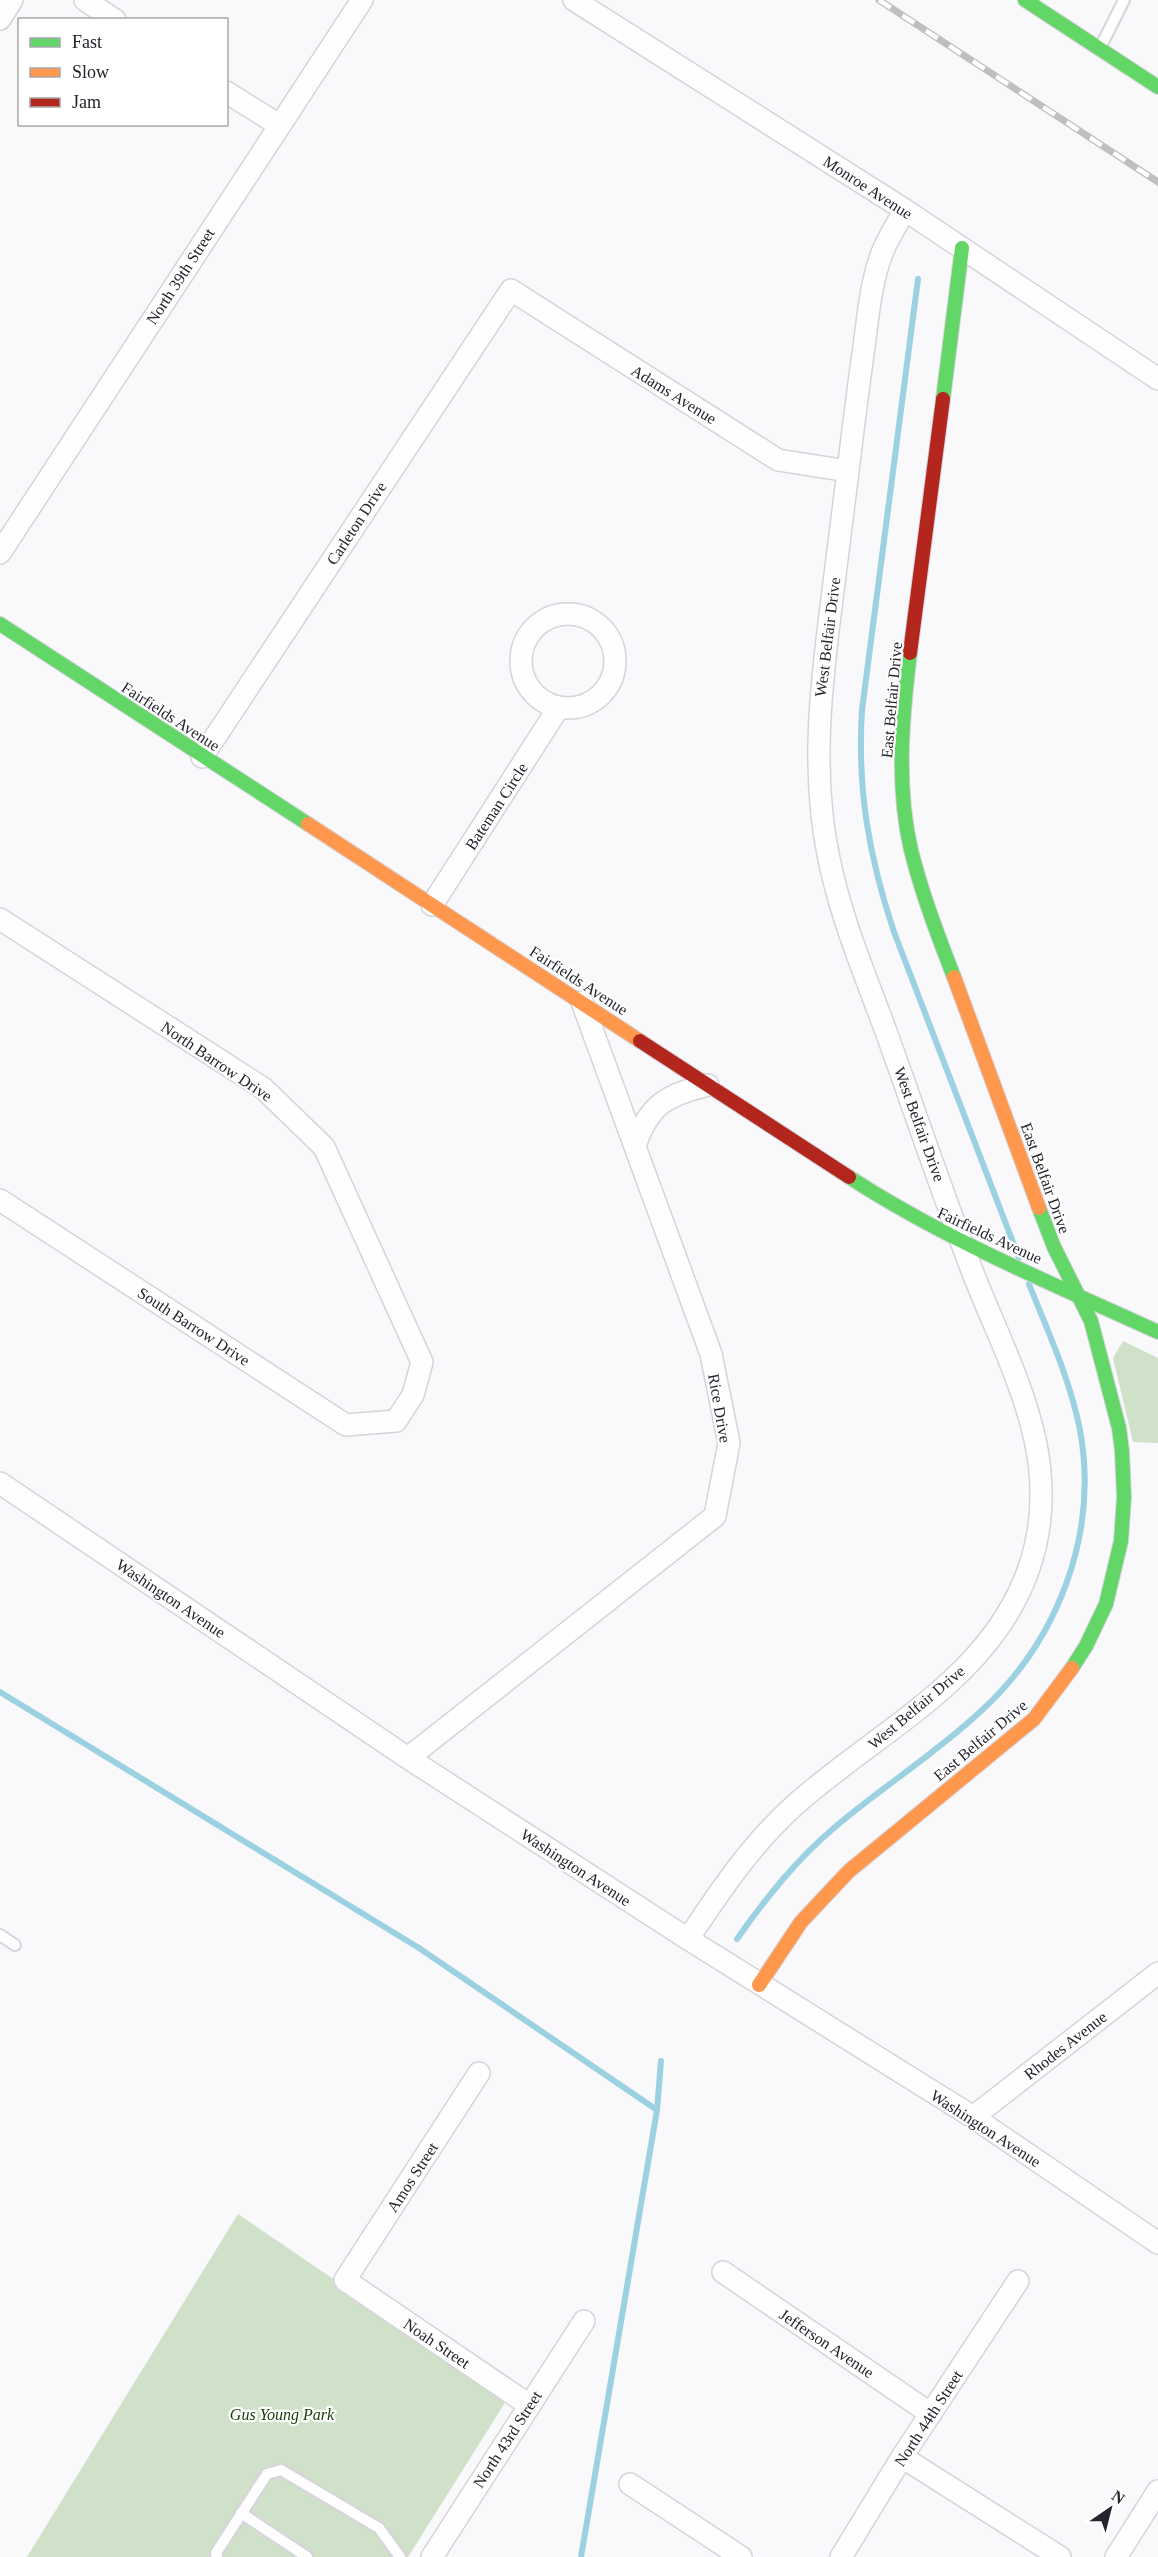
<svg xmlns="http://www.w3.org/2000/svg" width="1158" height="2557" viewBox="0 0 1158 2557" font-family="'Times New Roman',serif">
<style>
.green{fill:#cfe1c9}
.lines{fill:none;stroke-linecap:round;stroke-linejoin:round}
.stream{stroke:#9cd1e2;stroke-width:6}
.lane-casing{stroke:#d6d4da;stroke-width:14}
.street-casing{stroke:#d6d4da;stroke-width:24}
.fast-casing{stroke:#d6d4da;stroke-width:16}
.slow-casing{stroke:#d6d4da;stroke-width:16}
.jam-casing{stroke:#d6d4da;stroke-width:16}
.lane{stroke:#fefefe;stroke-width:10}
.street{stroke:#fefefe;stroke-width:21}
.fast{stroke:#63d668;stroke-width:14}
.slow{stroke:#ff974d;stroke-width:14}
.jam{stroke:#b3261e;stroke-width:14}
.rail-casing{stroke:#bfbec0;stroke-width:7}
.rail{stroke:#fff;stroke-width:4.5;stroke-dasharray:14;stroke-linecap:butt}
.labels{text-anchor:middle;stroke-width:4.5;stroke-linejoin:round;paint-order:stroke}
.street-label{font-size:16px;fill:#25232d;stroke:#fff}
.park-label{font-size:16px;font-style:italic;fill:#183a03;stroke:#fff}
</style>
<rect width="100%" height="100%" fill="#f9f8fb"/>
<path class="green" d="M1123,1341L1158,1358V1443L1133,1442L1113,1358Z
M238,2214L508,2398L408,2557H27Z"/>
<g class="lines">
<path class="stream" d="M918,279L862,710C857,789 869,857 894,932L1019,1258
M0,1692L419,1948L657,2110
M737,1939C766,1898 796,1860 835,1827C882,1787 935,1754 980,1712C1058,1641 1099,1534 1080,1430C1070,1379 1048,1332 1029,1284
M581,2557L657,2110L661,2061"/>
<g class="lane-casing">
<path id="lane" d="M1101,46L1124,0
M0,1935L15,1945
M241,2513L307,2557
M217,2557L216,2553L267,2474L281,2470L379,2528L400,2557"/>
</g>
<g class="street-casing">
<path id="street" d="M85,0L115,20
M574,0L905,210L1158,379
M0,19L12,0
M226,92L279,125
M0,553L362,0
M521 661a47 47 0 1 1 94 0a47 47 0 1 1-94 0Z
M202,757L511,290L778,460L848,471
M432,905L559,707
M0,919L263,1088L324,1147L422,1362L413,1395L396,1421L346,1425L0,1200
M635,1146C649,1104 667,1095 708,1085
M0,1483L408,1758L688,1939L973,2117L1158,2243
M408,1758L715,1516L729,1443L711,1354L582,1002
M688,1939C720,1891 752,1843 796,1804C878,1731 991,1679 1029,1568C1066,1460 1011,1370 973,1273C943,1195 916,1115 888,1037C866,977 840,917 828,854C812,774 820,695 830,615C836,567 842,519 848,471C853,430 858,388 864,347C868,316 871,282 882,253C888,238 897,224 905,210
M479,2073L345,2280L529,2405
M973,2117L1158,1973
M723,2272L931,2414
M902,2457L1060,2557
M630,2484L741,2557
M432,2557L584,2321
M841,2557L902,2457L1018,2281
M1116,2557L1158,2491"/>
</g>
<g class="fast-casing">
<path id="fast" d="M1025,0L1158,87
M943,399L962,248
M0,624L308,824
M910,653C902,718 896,786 911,850C922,894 938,936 954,977
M849,1177C946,1240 1053,1284 1158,1332
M1039,1208L1054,1247L1091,1321L1119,1428L1122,1451L1124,1497L1121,1541L1106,1604L1086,1646L1072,1668"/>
</g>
<g class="slow-casing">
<path id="slow" d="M308,824L640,1041
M954,977L1039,1208
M759,1985L801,1922L849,1871L1034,1719L1072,1668"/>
</g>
<g class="jam-casing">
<path id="jam" d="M910,653L943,399
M640,1041L849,1177"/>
</g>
<use href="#lane" class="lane"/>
<use href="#street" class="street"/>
<use href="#fast" class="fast"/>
<use href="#slow" class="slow"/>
<use href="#jam" class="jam"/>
<g class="rail-casing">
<path id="rail" d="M879,0L1158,182"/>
</g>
<use href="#rail" class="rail"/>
</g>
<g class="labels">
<g class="street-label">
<text transform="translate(868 187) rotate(33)" y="6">Monroe Avenue</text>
<text transform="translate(180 276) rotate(-57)" y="6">North 39th Street</text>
<text transform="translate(674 394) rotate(32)" y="6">Adams Avenue</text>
<text transform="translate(356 523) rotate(-57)" y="6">Carleton Drive</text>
<text transform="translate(827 637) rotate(-83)" y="6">West Belfair Drive</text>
<text transform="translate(891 700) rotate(-85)" y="6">East Belfair Drive</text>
<text transform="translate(171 716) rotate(33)" y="6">Fairfields Avenue</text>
<text transform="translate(496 806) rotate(-57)" y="6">Bateman Circle</text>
<text transform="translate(579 980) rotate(33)" y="6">Fairfields Avenue</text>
<text transform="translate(217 1061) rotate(34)" y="6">North Barrow Drive</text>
<text transform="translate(920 1124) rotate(70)" y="6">West Belfair Drive</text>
<text transform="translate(1046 1178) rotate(70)" y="6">East Belfair Drive</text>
<text transform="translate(990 1235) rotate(25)" y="6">Fairfields Avenue</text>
<text transform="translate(194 1326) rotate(33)" y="6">South Barrow Drive</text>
<text transform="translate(720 1408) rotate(80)" y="6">Rice Drive</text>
<text transform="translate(171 1598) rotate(34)" y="6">Washington Avenue</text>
<text transform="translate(916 1707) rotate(-40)" y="6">West Belfair Drive</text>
<text transform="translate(980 1740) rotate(-40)" y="6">East Belfair Drive</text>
<text transform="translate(576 1867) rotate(33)" y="6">Washington Avenue</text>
<text transform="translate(1065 2045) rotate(-38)" y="6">Rhodes Avenue</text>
<text transform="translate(986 2128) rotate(33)" y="6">Washington Avenue</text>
<text transform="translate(412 2177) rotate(-57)" y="6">Amos Street</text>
<text transform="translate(437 2343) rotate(34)" y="6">Noah Street</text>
<text transform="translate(827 2343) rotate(34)" y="6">Jefferson Avenue</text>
<text transform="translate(928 2418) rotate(-57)" y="6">North 44th Street</text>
<text transform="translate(507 2439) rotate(-57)" y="6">North 43rd Street</text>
</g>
<g class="park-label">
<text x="282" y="2420">Gus Young Park</text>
</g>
</g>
<rect x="18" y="18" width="210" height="108" fill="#ffffff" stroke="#a8a7ab" stroke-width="1.5"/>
<rect x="30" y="38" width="30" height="9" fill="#63d668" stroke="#a8a7ab" stroke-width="1.5"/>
<text x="72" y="48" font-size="18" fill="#25232d">Fast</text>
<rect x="30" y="68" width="30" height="9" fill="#ff974d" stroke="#a8a7ab" stroke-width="1.5"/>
<text x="72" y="78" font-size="18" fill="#25232d">Slow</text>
<rect x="30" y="98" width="30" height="9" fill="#b3261e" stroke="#a8a7ab" stroke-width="1.5"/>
<text x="72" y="108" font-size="18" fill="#25232d">Jam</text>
<g transform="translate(1110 2509) rotate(35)" stroke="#ffffff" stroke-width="4.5" paint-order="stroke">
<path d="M0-4.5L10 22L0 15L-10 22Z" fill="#25232d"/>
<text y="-9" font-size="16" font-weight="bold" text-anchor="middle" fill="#25232d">N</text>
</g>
</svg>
